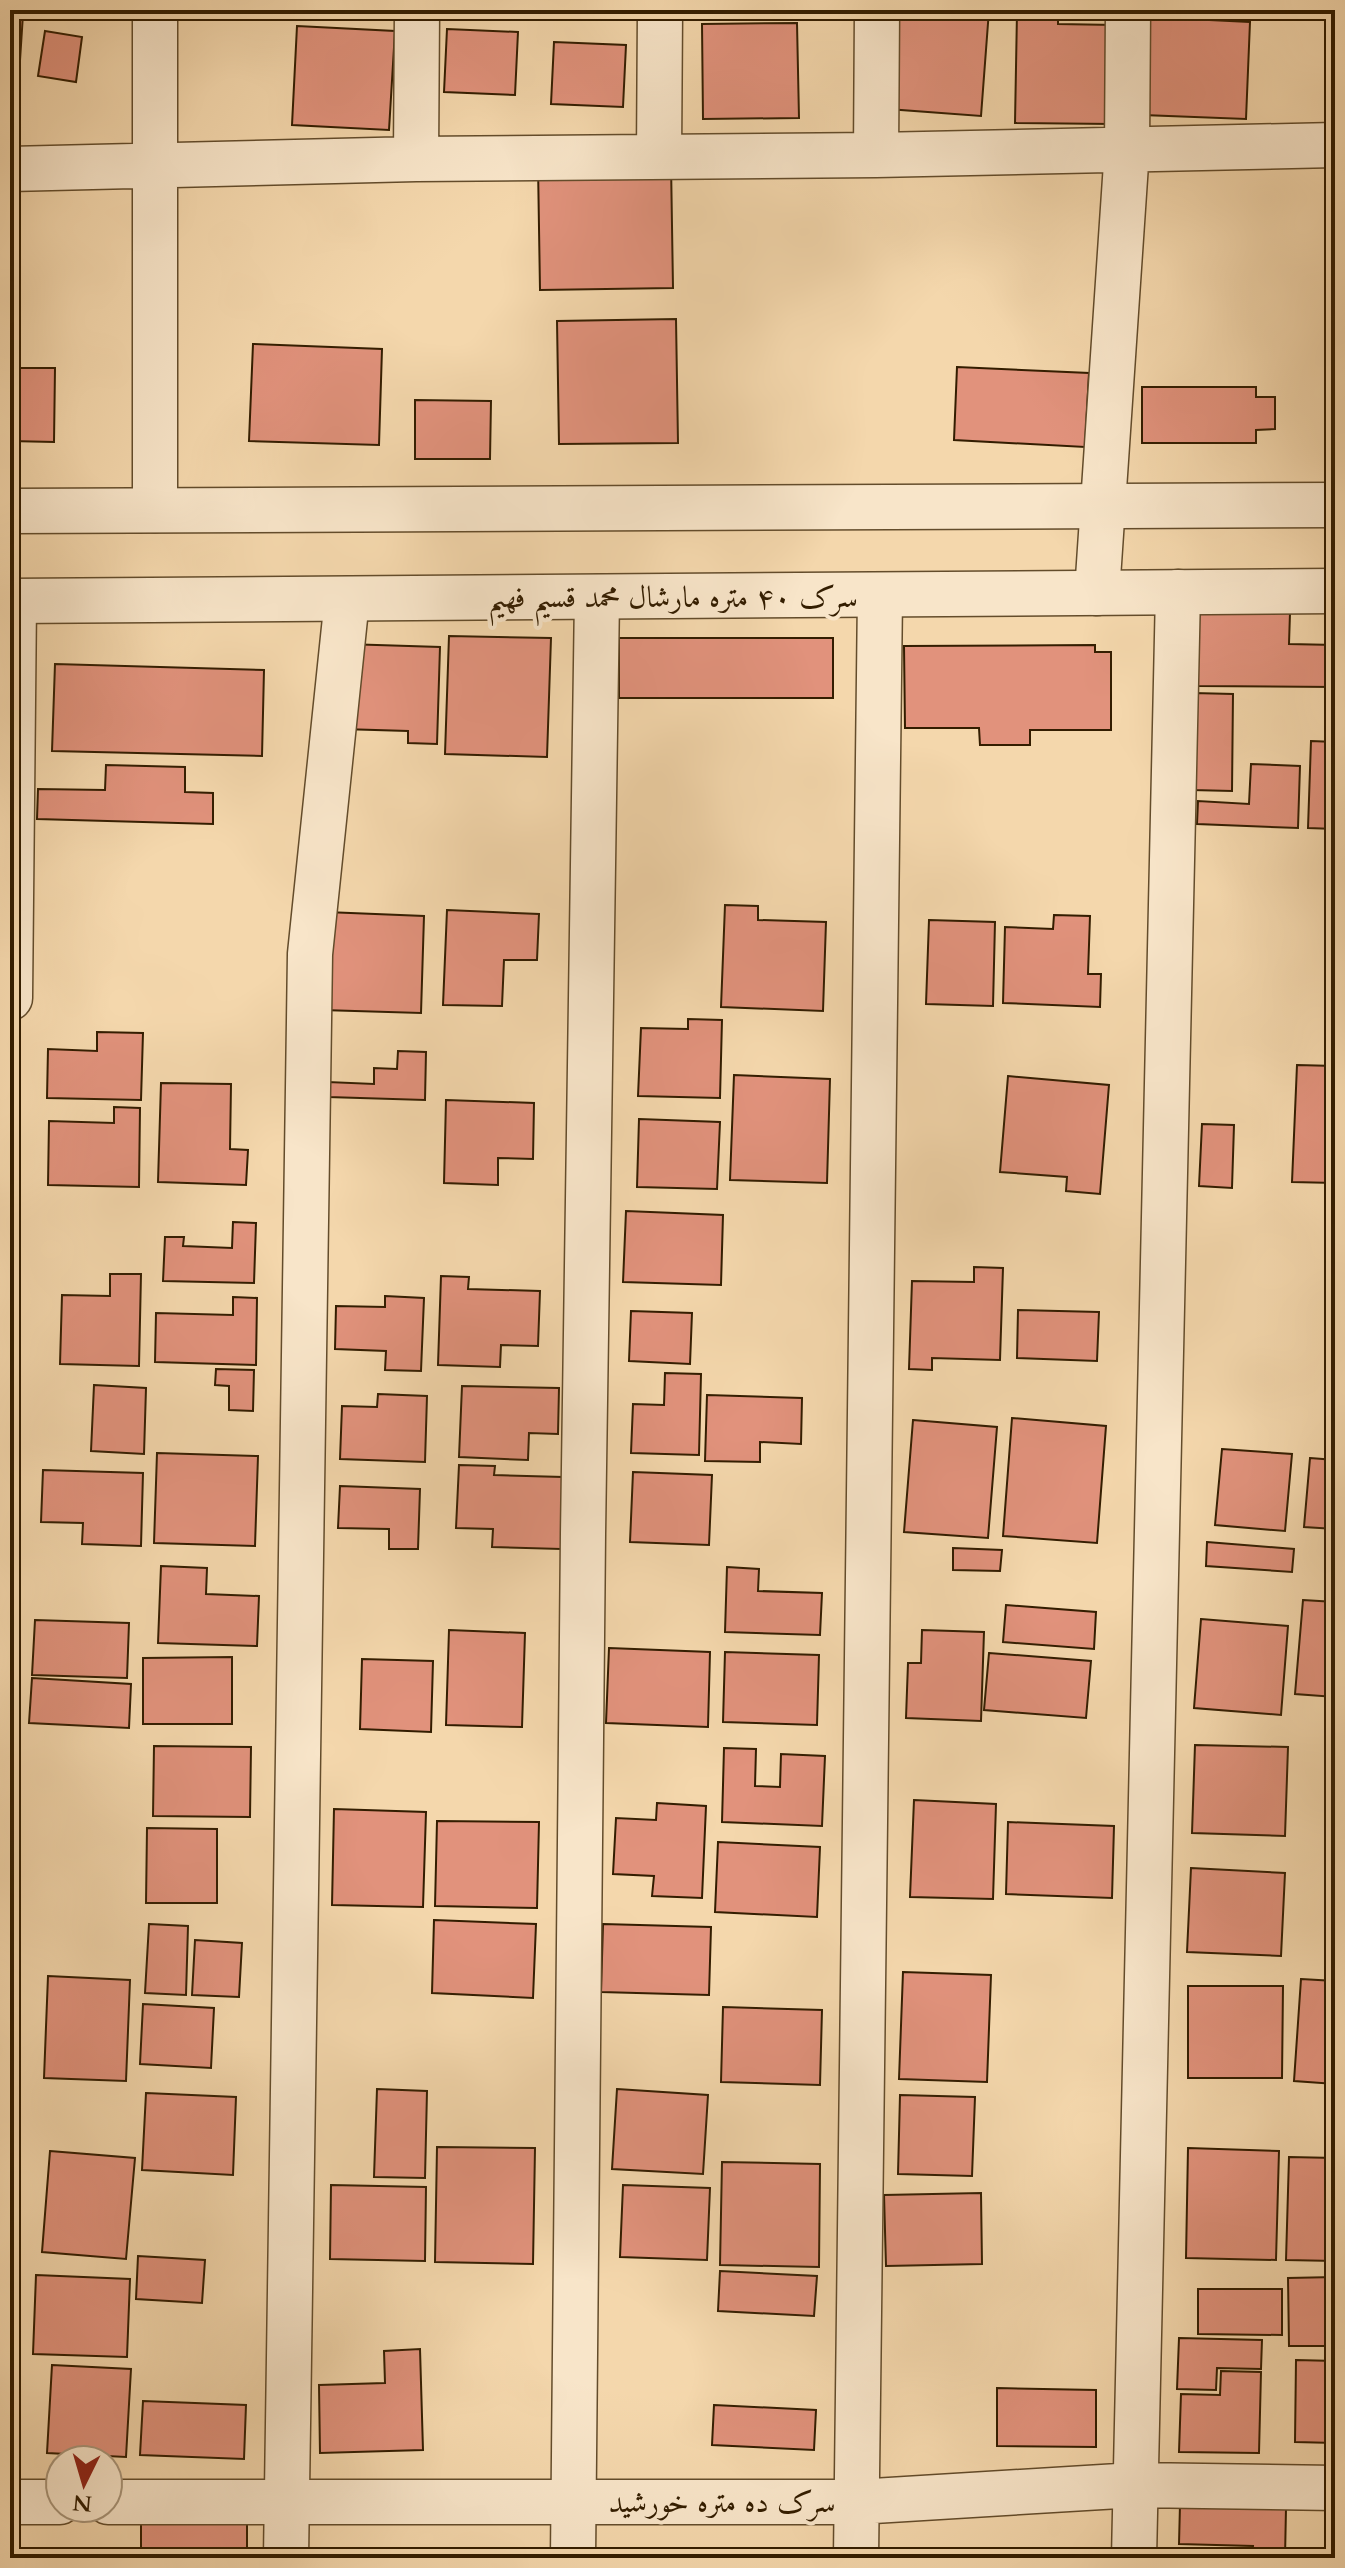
<svg xmlns="http://www.w3.org/2000/svg" width="1345" height="2568" viewBox="0 0 1345 2568" font-family="Cardo,Amiri,serif">
<style>
.building{fill:#e1927c;stroke:#331d00;stroke-width:2}
.lines{fill:none;stroke-linecap:round;stroke-linejoin:round}
.minor-casing{stroke:#634c2b;stroke-width:47}
.tertiary-casing{stroke:#634c2b;stroke-width:47}
.minor{stroke:#f8e5c9;stroke-width:44}
.tertiary{stroke:#f8e5c9;stroke-width:44}
.labels{text-anchor:middle;stroke-width:8;stroke-linejoin:round;paint-order:stroke}
.street-label{font-size:30px;fill:#331d00;stroke:#f8e5c9}
</style>
<rect width="100%" height="100%" fill="#f4d7ac"/>
<filter id="stains"><feTurbulence type="fractalNoise" baseFrequency=".0025" numOctaves="4"/><feColorMatrix values="0 0 0 0 .2 0 0 0 0 .09 0 0 0 0 .02 0 0 0 .5 -.17"/></filter>
<radialGradient id="worn" r=".72"><stop offset=".6" stop-color="#630" stop-opacity="0"/><stop offset="1" stop-color="#630" stop-opacity=".3"/></radialGradient>
<path class="building" d="M951,10H989L981,116L888,109L895,15L950,19Z
M1017,12L1058,13V24L1115,25L1113,124L1015,123Z
M10,13L23,14L16,122L10,121Z
M1148,17L1250,22L1246,119L1143,115Z
M797,23L799,118L703,119L702,24Z
M297,26L395,31L389,130L292,125Z
M447,29L518,32L515,95L444,92Z
M45,31L82,37L76,82L38,76Z
M554,42L626,45L623,107L551,104Z
M671,163L673,288L540,290L538,165Z
M676,319L678,443L559,444L557,321Z
M253,344L382,349L379,445L249,441Z
M957,367L1089,373L1085,447L954,440Z
M11,368H55L54,442L10,441Z
M1142,387H1256V397H1275V429L1256,430V443H1142Z
M415,400L491,401L490,459H415Z
M1197,612L1290,613L1289,644L1335,645V687L1197,686Z
M449,636L551,638L547,757L445,754Z
M619,638H833V698H619Z
M345,644L440,647L437,744L408,743V731L342,729Z
M1095,645V652H1111V730H1030V745H980L979,728H905L904,646Z
M55,664L264,670L262,756L52,751Z
M1193,693L1233,694L1232,791L1192,790Z
M1311,741L1335,742V829L1308,828Z
M1251,764L1300,766L1298,828L1197,824L1198,801L1249,804Z
M106,765L185,767V792L213,793V824L37,819L38,789L105,790Z
M725,905L758,906V920L826,922L823,1011L721,1007Z
M447,910L539,914L537,960H504L502,1006L443,1005Z
M326,912L424,916L421,1013L322,1010Z
M1054,915L1090,916L1088,974H1101L1100,1007L1003,1003L1005,927L1053,929Z
M929,920L995,922L993,1006L926,1004Z
M688,1019L722,1020L720,1098L638,1096L641,1028L688,1029Z
M97,1032L143,1033L141,1100L47,1098L48,1049L97,1051Z
M398,1051L426,1052L425,1100L328,1097V1082L374,1084V1068L397,1069Z
M1297,1065L1335,1066V1183L1292,1182Z
M734,1075L830,1079L827,1183L730,1180Z
M1008,1076L1109,1085L1100,1194L1066,1191L1067,1177L1000,1172Z
M161,1083L231,1084L230,1149L248,1150L246,1185L158,1182Z
M446,1100L534,1103L533,1159L498,1158V1185L444,1183Z
M114,1107L140,1108L139,1187L48,1185L49,1121L114,1123Z
M639,1119L720,1122L717,1189L637,1187Z
M1202,1124L1234,1125L1232,1188L1199,1186Z
M626,1211L723,1215L721,1285L623,1282Z
M233,1222L256,1223L254,1283L163,1281L165,1237H184L183,1246L232,1248Z
M974,1267L1003,1268L1000,1360L932,1358V1370L909,1369L912,1281L974,1282Z
M110,1274H141L139,1366L60,1364L62,1295L110,1296Z
M441,1276L469,1277L468,1289L540,1291L538,1346L501,1345L500,1367L438,1365Z
M385,1296L424,1298L421,1371L385,1370L386,1351L335,1349L336,1306L385,1307Z
M233,1297L257,1298L256,1365L155,1362L156,1313L233,1315Z
M1018,1310L1099,1312L1097,1361L1017,1358Z
M631,1311L692,1313L690,1364L629,1361Z
M216,1369L254,1370L253,1411L229,1410V1386L215,1385Z
M665,1373L701,1374L699,1455L631,1453L633,1404L664,1405Z
M94,1385L146,1388L144,1454L91,1451Z
M462,1386L559,1388L558,1434L529,1433L528,1460L459,1457Z
M378,1394L427,1396L425,1462L340,1459L342,1406L377,1407Z
M707,1395L802,1398L801,1444L760,1442V1462L705,1461Z
M1012,1418L1106,1426L1097,1543L1003,1536Z
M913,1420L997,1427L988,1538L904,1532Z
M1222,1449L1292,1454L1285,1531L1215,1525Z
M157,1453L258,1456L255,1546L154,1543Z
M1310,1458L1335,1460V1529L1304,1527Z
M459,1465L495,1466L494,1475L563,1477L561,1549L492,1547L493,1529L456,1528Z
M43,1470L143,1473L141,1546L82,1544L83,1523L41,1522Z
M633,1472L712,1475L709,1545L630,1542Z
M340,1486L420,1489L418,1549H389V1529L338,1528Z
M1207,1542L1294,1549L1292,1572L1206,1566Z
M953,1548L1002,1550L1000,1571L953,1570Z
M161,1566L207,1568L206,1594L259,1596L257,1646L158,1643Z
M727,1567L759,1569L758,1591L822,1593L820,1635L725,1632Z
M1303,1600L1335,1602V1697L1295,1694Z
M1006,1605L1096,1612L1094,1649L1003,1642Z
M1201,1619L1288,1626L1281,1715L1194,1708Z
M35,1620L129,1623L127,1678L32,1675Z
M449,1630L525,1633L522,1727L446,1725Z
M922,1630L984,1632L981,1721L906,1718L908,1663H921Z
M609,1648L710,1652L708,1727L606,1723Z
M725,1652L819,1655L817,1725L723,1722Z
M989,1653L1091,1661L1086,1718L984,1710Z
M232,1657V1724H143V1658Z
M362,1659L433,1661L431,1732L360,1729Z
M32,1678L131,1684L129,1728L29,1723Z
M1195,1745L1288,1747L1285,1836L1192,1833Z
M154,1746L251,1747L250,1817L153,1816Z
M724,1748L756,1749L755,1786L780,1787L781,1754L825,1756L822,1826L722,1822Z
M914,1800L996,1804L993,1899L910,1897Z
M657,1803L706,1806L702,1898L652,1896L654,1876L613,1874L616,1818L656,1820Z
M334,1809L426,1812L423,1907L332,1905Z
M437,1821L539,1822L537,1908L435,1906Z
M1008,1822L1114,1826L1112,1898L1006,1894Z
M147,1828L217,1829V1903H146Z
M718,1842L820,1847L817,1917L715,1912Z
M1191,1868L1285,1873L1281,1956L1187,1952Z
M434,1920L536,1924L533,1998L432,1993Z
M149,1924L188,1926L186,1995L145,1993Z
M603,1924L711,1927L709,1995L601,1992Z
M195,1940L242,1943L239,1997L192,1995Z
M903,1972L991,1975L987,2082L899,2079Z
M48,1976L130,1980L126,2081L44,2078Z
M1301,1979L1335,1981V2084L1294,2081Z
M1188,1986H1283L1282,2078H1188Z
M143,2004L214,2008L211,2068L140,2064Z
M723,2007L822,2010L820,2085L721,2082Z
M377,2089L427,2091L425,2178L374,2177Z
M617,2089L708,2095L703,2174L612,2169Z
M146,2093L236,2097L233,2175L142,2170Z
M900,2095L975,2097L972,2176L898,2174Z
M437,2147L535,2148L533,2264L435,2262Z
M1188,2148L1279,2151L1276,2260L1186,2258Z
M50,2151L135,2158L126,2259L42,2252Z
M1289,2157L1335,2158V2261L1286,2260Z
M722,2162L820,2164L819,2267L720,2265Z
M331,2185L426,2187L425,2261L330,2259Z
M623,2185L710,2188L707,2260L620,2257Z
M981,2193L982,2264L886,2266L884,2195Z
M138,2256L205,2260L202,2303L136,2299Z
M720,2271L817,2276L814,2316L718,2311Z
M36,2275L130,2279L127,2357L33,2354Z
M1335,2277V2346H1289L1288,2278Z
M1198,2289H1282V2335L1198,2334Z
M1179,2338L1262,2340L1261,2369L1217,2368L1216,2390L1177,2389Z
M420,2349L423,2450L320,2453L319,2385L385,2383L384,2351Z
M1296,2360L1335,2361V2443L1295,2442Z
M52,2365L131,2369L126,2457L47,2453Z
M1221,2371L1261,2372L1259,2453L1179,2452L1181,2394L1220,2395Z
M997,2388L1096,2390V2447L997,2446Z
M143,2401L246,2405L244,2459L140,2455Z
M714,2405L816,2410L814,2450L712,2445Z
M1180,2505L1286,2508L1285,2558H1252L1253,2546L1179,2544Z
M141,2515H247V2549L141,2548Z"/>
<g class="lines">
<g class="minor-casing">
<path id="minor" d="M876,155L877,10
M659,157L660,10
M416,159L417,10
M10,169L416,159L876,155L1335,145
M155,510V10
M1097,593L1127,149L1128,10
M10,998L14,601
M10,2502H60
M108,2502H857L1135,2485L1335,2488
M286,2558L310,954L347,599
M573,2558L583,1534L597,597
M856,2558L880,595
M1134,2558L1178,592"/>
</g>
<g class="tertiary-casing">
<path id="tertiary" d="M10,511L1335,505
M10,601L1335,591"/>
</g>
<use href="#minor" class="minor"/>
<use href="#tertiary" class="tertiary"/>
</g>
<g class="labels">
<g class="street-label">
<text x="673" y="607">سرک ۴۰ متره مارشال محمد قسیم فهیم</text>
<text x="722" y="2512">سرک ده متره خورشید</text>
</g>
</g>
<rect width="1345" height="2568" fill="none" stroke="#f4d7ac" stroke-width="40"/>
<rect x="12" y="12" width="1321" height="2544" fill="none" stroke="#331d00" stroke-width="4"/>
<rect x="20" y="20" width="1305" height="2528" fill="none" stroke="#331d00" stroke-width="2"/>
<g transform="translate(84 2484) rotate(185)"><circle r="38" fill="#f8e5c9" stroke="#a99579" stroke-width="2"/>
<path d="M0-6L14 30L0 20L-14 30Z" fill="#8f2418"/>
<text y="-12" font-size="22" font-weight="bold" text-anchor="middle" fill="#331d00">N</text>
</g>
<rect width="100%" height="100%" filter="url(#stains)"/>
<rect width="100%" height="100%" fill="url(#worn)"/>
</svg>
